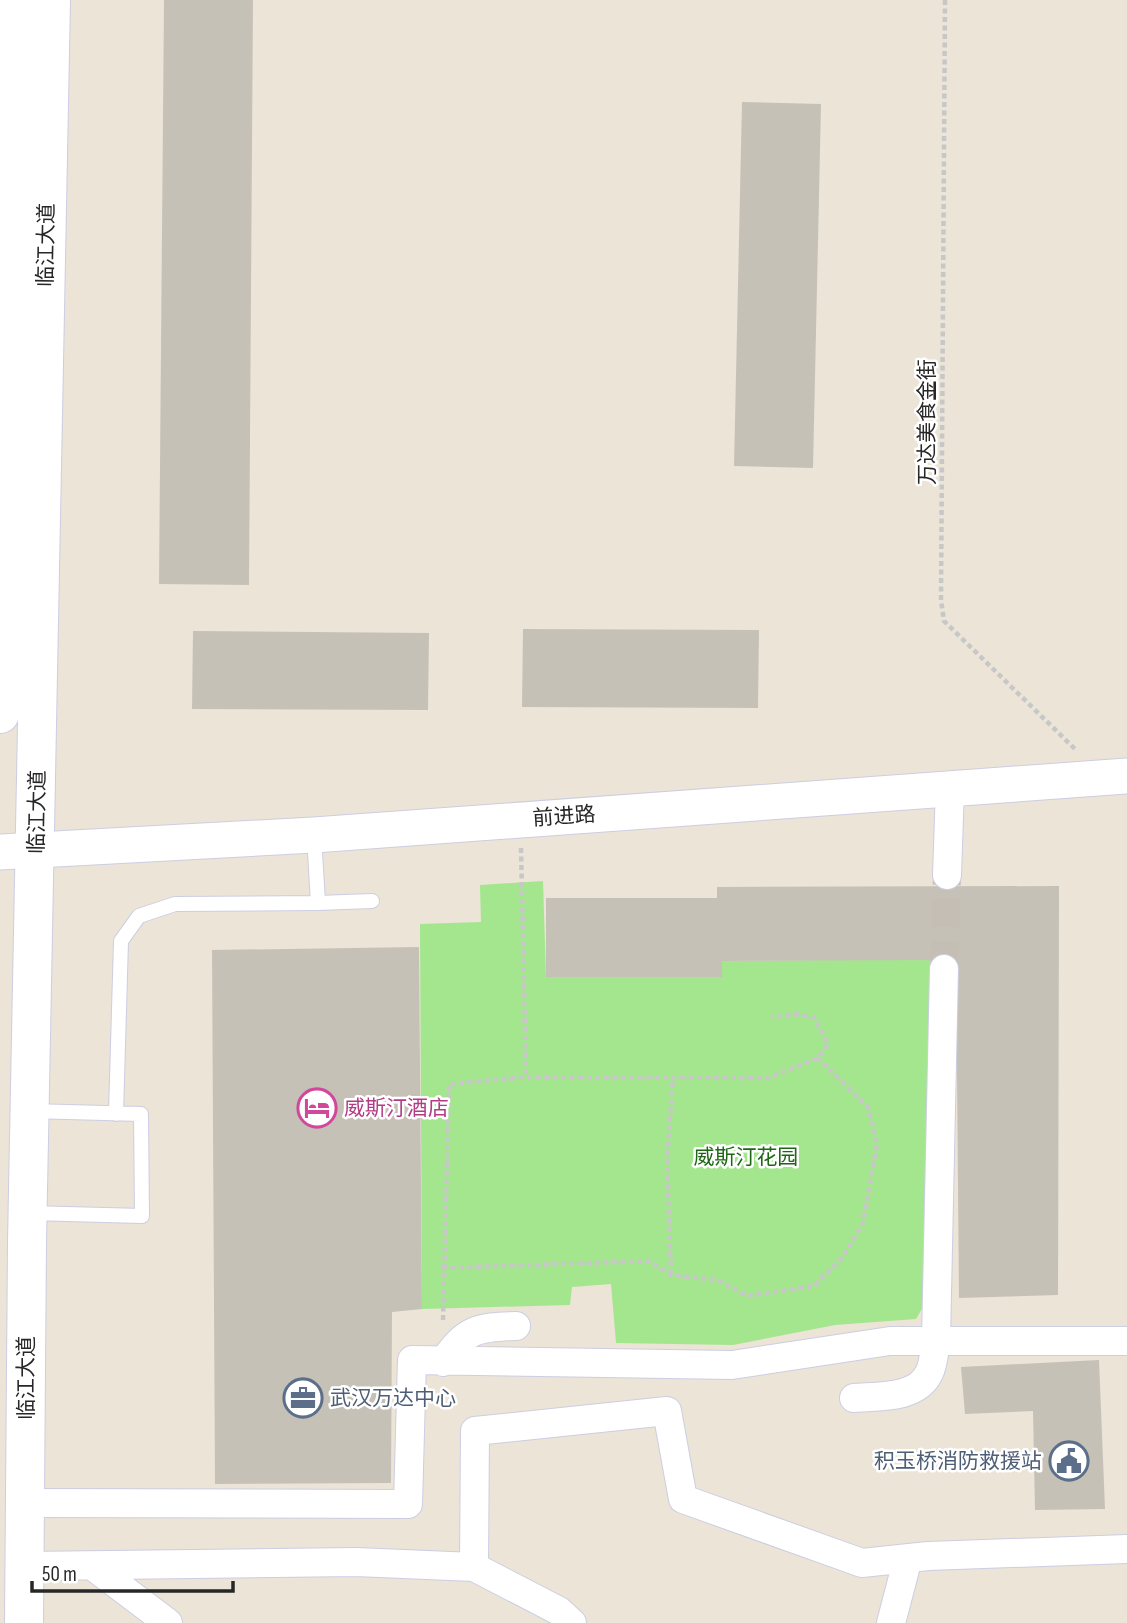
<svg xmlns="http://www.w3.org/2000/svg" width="1127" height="1623" viewBox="0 0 1127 1623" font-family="'Sofia Sans Condensed','Noto Sans SC',sans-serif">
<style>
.green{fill:#a4e68e}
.building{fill:#c6c1b7}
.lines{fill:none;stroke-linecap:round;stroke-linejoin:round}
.minor-tunnel{stroke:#c4beb4;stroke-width:28;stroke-dasharray:28 14;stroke-linecap:butt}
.service-casing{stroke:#cccee2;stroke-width:16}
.minor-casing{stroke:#cccee2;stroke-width:30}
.tertiary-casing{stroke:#cccee2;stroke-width:37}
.secondary-casing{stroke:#cccee2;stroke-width:40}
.path{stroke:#c7c7c7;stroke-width:4.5;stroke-dasharray:5 3.5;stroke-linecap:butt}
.service{stroke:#fff;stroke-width:14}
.minor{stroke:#fff;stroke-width:28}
.tertiary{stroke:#fff;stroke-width:35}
.secondary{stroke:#fff;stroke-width:38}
.labels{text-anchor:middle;stroke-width:5;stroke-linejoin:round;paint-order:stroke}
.street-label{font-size:21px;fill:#272727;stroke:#fff}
.hotel-label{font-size:21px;fill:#b23c85;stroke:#fff;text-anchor:start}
.park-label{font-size:21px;fill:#1d6614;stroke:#fff}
.service-label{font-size:21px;fill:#4e5e75;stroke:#fff;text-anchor:start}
</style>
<rect width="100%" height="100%" fill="#ebe4d7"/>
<path class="green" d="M543,881L546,977H722V961L935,959L926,1302L916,1319L835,1325L733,1345L616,1343L611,1284L572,1287L570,1305L422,1309L420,924L481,922L480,885Z"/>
<path class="building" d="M164,0H253L249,585L159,584Z
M742,102L821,104L813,468L734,466Z
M523,629L759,630L758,708L522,707Z
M193,631L429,633L428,710L192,709Z
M1059,886L1058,1295L959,1298L956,960L722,961V977H546V898H717V887Z
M419,947L422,1309L392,1312L391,1483L215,1484L212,950Z
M1099,1360L1105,1509L1035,1510L1033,1411L965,1414L961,1367Z"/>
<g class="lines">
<path class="minor-tunnel" d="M944,969L947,875"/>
<g class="service-casing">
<path id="service" d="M318,903L372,901
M116,1114L121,941L139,916L175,904L318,903L314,835
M29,1213L142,1216L141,1114L30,1111"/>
</g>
<g class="minor-casing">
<path id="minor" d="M947,875L950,788
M443,1362C466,1329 477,1327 516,1326
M854,1398C878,1396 917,1399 929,1373C934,1364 934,1350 936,1340L944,969
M25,1503L408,1504L412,1360L732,1365L890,1341H1127
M25,1566L356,1562L474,1567L559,1611L572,1623
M94,1567L168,1623
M474,1567L475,1431L667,1411L683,1499L862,1563L928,1556L1127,1549
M891,1623L908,1558"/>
</g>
<g class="tertiary-casing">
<path id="tertiary" d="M0,852L314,835L1127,776"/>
</g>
<g class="secondary-casing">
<path id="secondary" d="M0,714L14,0
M24,1623L27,1243L51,0"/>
</g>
<path class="path" d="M945,0L941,600L944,621L1075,749
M521,848L526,1077
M442,1268L649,1261L671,1275L718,1280L747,1296L814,1286L843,1257L863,1223L877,1144L868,1107L818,1058
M671,1274L667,1159L673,1078
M443,1320L449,1084L526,1077L768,1078L818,1058L828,1044L814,1018L797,1014L771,1017"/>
<use href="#service" class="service"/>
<use href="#minor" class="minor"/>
<use href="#tertiary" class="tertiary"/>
<use href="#secondary" class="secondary"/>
</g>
<defs>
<g id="hotel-ring" transform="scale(2.0125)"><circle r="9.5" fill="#fff" stroke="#d1479c" stroke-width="1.5"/><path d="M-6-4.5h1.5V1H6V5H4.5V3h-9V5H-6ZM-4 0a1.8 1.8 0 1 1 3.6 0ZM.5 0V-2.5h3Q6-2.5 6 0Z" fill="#d1479c"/></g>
<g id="office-ring" transform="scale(2.0125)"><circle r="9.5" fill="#fff" stroke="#5c6f8a" stroke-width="1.5"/><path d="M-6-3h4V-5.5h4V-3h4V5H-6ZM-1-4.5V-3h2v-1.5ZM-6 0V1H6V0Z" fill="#5c6f8a"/></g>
<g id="civic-ring" transform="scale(2.0125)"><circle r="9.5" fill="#fff" stroke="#5c6f8a" stroke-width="1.5"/><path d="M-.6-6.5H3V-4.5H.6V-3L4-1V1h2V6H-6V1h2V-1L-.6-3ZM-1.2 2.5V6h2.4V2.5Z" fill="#5c6f8a"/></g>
</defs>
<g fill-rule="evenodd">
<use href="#hotel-ring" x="317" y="1108"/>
<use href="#office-ring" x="303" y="1398"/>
<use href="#civic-ring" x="1069" y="1461"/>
</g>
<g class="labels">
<g class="street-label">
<text transform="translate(46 245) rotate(-89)" y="7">临江大道</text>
<text transform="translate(927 422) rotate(-90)" y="7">万达美食金街</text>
<text transform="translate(37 812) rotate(-89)" y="7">临江大道</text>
<text transform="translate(564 816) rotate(-4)" y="7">前进路</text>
<text transform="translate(26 1378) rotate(-90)" y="7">临江大道</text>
</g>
<g class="hotel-label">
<text x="344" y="1115">威斯汀酒店</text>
</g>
<g class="park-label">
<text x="746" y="1164">威斯汀花园</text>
</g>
<g class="service-label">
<text x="330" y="1405">武汉万达中心</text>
<text x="1042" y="1468" text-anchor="end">积玉桥消防救援站</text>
</g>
</g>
<path d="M32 1581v10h201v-10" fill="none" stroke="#272727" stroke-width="3.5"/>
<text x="42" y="1581" font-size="21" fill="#272727" stroke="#ffffff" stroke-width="5" paint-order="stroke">50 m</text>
</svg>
